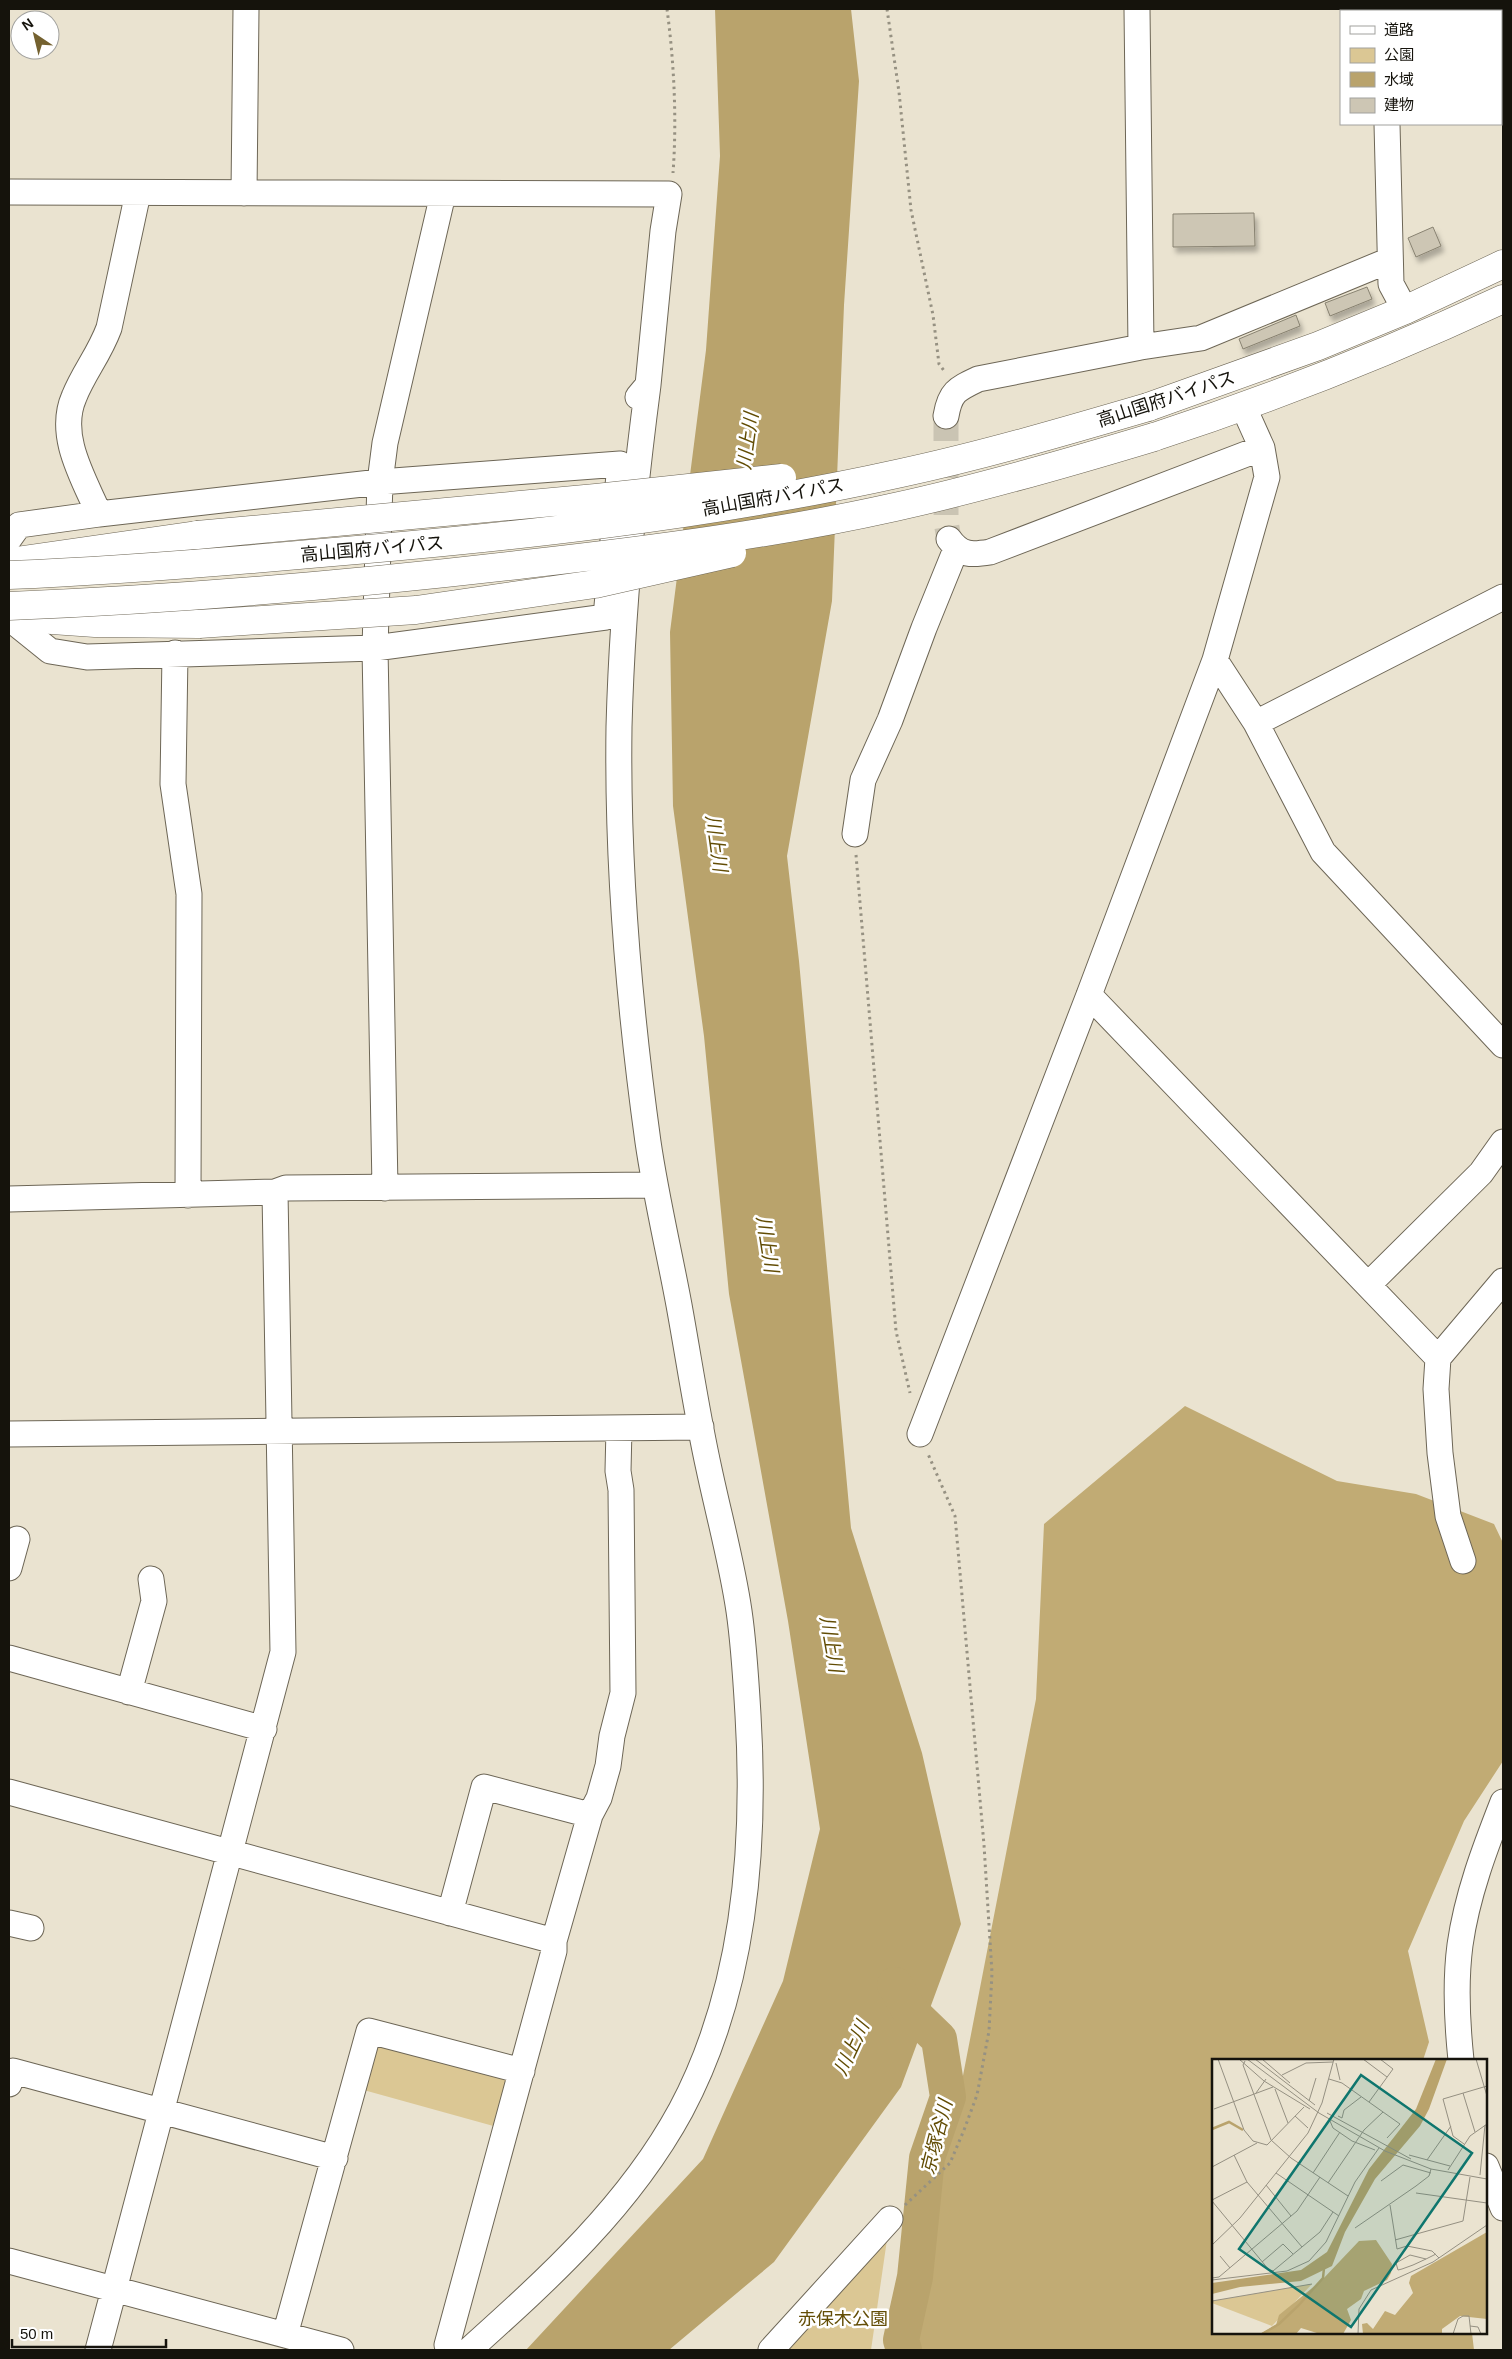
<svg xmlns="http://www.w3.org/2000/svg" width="1512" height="2359" viewBox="0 0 1512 2359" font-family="Arial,'Noto Sans JP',sans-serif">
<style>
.green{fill:#dbc794}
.forest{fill:#c1ab74}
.water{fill:#b9a36c}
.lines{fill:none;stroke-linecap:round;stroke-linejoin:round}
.river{stroke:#b9a36c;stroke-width:36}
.building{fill:#cdc6b4;stroke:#888271;filter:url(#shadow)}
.minor-tunnel{stroke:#cac4b3;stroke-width:25;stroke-dasharray:25 12;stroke-linecap:butt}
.minor-casing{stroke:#6d6656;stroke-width:27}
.highway-casing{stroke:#6d6656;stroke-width:29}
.path{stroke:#969182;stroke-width:3;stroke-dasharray:2.5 4;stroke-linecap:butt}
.minor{stroke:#fff;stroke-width:25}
.highway{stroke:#fff;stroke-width:28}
.highway-bridge-casing{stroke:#6d6656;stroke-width:29;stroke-linecap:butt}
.highway-bridge{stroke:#fff;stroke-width:28}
.labels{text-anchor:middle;stroke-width:5;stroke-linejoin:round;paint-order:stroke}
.street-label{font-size:18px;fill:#15130c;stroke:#fff}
.park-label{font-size:18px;fill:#634d05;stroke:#fff}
.water-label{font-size:19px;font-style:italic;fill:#624c04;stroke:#fff}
.inset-river{fill:none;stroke:#b9a36c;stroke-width:2.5}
.inset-road{fill:none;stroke:#959082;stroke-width:1}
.view{fill:#0f766e;fill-opacity:0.15;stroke:#0f766e;stroke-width:2.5}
.inset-edge{fill:none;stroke:#15130c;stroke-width:2.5}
</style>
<defs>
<filter id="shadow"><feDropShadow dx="3" dy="5.5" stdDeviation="2.5" flood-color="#0004"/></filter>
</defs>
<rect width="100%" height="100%" fill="#eae3d0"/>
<path class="green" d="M384,2040L502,2073L509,2082L497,2127L360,2089L372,2049Z
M890,2219L871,2350H771Z"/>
<path class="forest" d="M1185,1406L1337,1481L1416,1494L1494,1524L1503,1543V1761L1464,1821L1408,1951L1429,2042L1423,2060H1213V2333H1472L1474,2350H887L954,2122L1036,1699L1044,1524Z"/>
<path class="water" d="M715,9H851L859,81L844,305L832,601L787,856L799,961L851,1528L922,1753L961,1924L901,2087L774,2262L669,2350H526L703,2159L783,1981L820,1829L788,1621L729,1294L704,1036L673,806L670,632L706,350L720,156Z"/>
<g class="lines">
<path class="river" d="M895,1985L909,2010L939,2039L948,2097L927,2158L915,2277L901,2340L904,2350"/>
</g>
<path class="building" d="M1254,213L1255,246L1173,247V214Z
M1433,227L1441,246L1416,257L1408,238Z
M1367,287L1372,299L1330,316L1325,303Z
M1296,315L1300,326L1243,349L1239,339Z"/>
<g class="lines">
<path class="minor-tunnel" d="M946,416V522L949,539"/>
<g class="minor-casing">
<path id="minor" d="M1137,9L1141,347
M1385,9V11
M1501,44L1503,43
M1387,124L1391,284L1405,310
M9,192L669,194L663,231L648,385L638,397
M244,193L246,9
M946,416C950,392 957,389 978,379L1141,347L1201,338L1390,260
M9,539L19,525L99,514C84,479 57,436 74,397C84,372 99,355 109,328L138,193
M949,539C961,556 972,555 990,552L1262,448
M9,618L50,651L87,657L375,648L606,617L620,464L380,482L99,514
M175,653L173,784L189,894L188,1195
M1215,660L1256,723L1323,852L1503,1045
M1256,723L1503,597
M855,834L863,780L890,720L924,628L956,549
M1089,995L1438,1358L1503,1281
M385,1188L375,648L380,482L385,443L443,194
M9,1199L275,1192L286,1188L655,1185
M1368,1285L1481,1173L1503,1142
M1438,1358L1436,1389L1440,1453L1448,1516L1463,1561
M9,1434L701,1427
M920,1434L1089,995L1215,660L1267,477L1262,448L1244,408
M9,1568L17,1539
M9,1658L264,1729
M129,1692L154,1601L151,1579
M9,1792L554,1941
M450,1913L484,1787L590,1815
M9,1923L31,1928
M1461,2060C1457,2022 1455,1983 1460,1945C1467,1895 1485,1848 1503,1802
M9,2084L13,2071L335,2158
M1486,2166L1503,2208
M9,2261L341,2350
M285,2335L369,2031L522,2071
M447,2345L554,1951V1941L590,1815L599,1798L608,1766L612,1736L623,1693L621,1490L618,1471L619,1428
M98,2350L283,1652L275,1192
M469,2350C549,2278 629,2206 681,2110C745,1990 756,1848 748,1715C746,1681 744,1645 739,1611C732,1563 719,1516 709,1469C697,1415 689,1360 679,1305C669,1251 656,1197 648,1142C629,1005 617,866 619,727C622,613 633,499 648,385
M771,2350L890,2219"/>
</g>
<g class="highway-casing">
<path id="highway" d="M1148,407L1318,346L1405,310L1503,264
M1154,437C1274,398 1389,352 1503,299
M9,562L197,535
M9,617L95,623L199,624"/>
</g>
<path class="path" d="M667,9C674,62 677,119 673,173
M887,9L899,92L911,210L933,315L939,364L945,372
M856,855L896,1331L910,1393
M905,2205L950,2163L964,2130L977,2095L989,2031L992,1973L984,1845L955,1516L928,1454"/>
<use href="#minor" class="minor"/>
<use href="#highway" class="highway"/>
<g class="highway-bridge-casing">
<path id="highway-bridge" d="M197,535L596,498L782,478
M9,575C109,571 209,563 310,554C508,538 707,516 901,473C984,455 1066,431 1148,407
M9,606C181,599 355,584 526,564C650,550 774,534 895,507C982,488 1068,463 1154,437
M199,624L416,610L595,584L732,553"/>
</g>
<use href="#highway-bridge" class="highway-bridge"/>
</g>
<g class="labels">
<g class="street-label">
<text transform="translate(1166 399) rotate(-18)" y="6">高山国府バイパス</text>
<text transform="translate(773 497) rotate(-10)" y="6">高山国府バイパス</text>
<text transform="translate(372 549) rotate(-5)" y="6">高山国府バイパス</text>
</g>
<g class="park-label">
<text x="843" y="2325">赤保木公園</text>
</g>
<g class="water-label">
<text transform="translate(747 441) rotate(-82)" y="7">川上川</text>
<text transform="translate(717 843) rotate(82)" y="7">川上川</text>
<text transform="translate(768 1244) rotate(81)" y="7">川上川</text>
<text transform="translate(832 1644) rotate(80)" y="7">川上川</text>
<text transform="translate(851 2048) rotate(-65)" y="7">川上川</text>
<text transform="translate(936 2137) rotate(-76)" y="7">京塚谷川</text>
</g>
</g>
<g transform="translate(1212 2059)">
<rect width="275" height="275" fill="#eae3d0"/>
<path d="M100,225L60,267L0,244V242Z" fill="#dbc794"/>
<path d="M275,173V260L248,257L230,270V275H151L150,265L155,264L161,270L173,252L183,256L201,234L197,224L199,217ZM164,181L180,205L179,214L175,221L152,232L149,240L135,250L139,261L131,275H108L89,269L84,275H48L64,266L67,256L110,221L147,182Z" fill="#c1ab74"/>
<path d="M224,0H235L217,50L208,67L163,120L133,173L120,207L89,222L28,228L0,235V224L89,211L115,193L157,110L204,50Z" fill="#b9a36c"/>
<path class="inset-river" d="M0,70L17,63L31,71M50,275L67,265L86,247L111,219L112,209"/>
<path class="inset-road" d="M6,0L32,71L41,82L55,86L92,48M27,0L52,22L98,50M35,0L107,54L173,92L219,110L275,120M43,0L103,46M50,0L78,24M151,0L175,18M264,0L275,37M33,2L31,6L59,81L79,99L136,137M124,4L128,21M70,16L94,4L121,3M117,20L130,24L188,65L175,79M63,30L76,64M44,34L54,20M251,34L263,73M97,42L104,19M157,43L181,10L168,0M2,50L61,28M115,54L199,100M83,57L96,69M126,57L130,59L132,51L149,38M118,62L121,69L140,82L163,91M252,85L241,77L231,40L275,27M22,96L35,123L90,188M197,96L238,107M215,101L239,67M191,106L219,114M0,108L45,84M236,111L258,77L275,65M64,114L127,157M101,114L128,73M268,116L273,66M169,122L191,106M116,124L152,71L171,53M54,126L79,157M204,134L275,144M0,141L35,123M0,142L57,211L62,212M178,146L185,190L195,187L220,192L227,199M143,169L204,127L217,117L219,110M183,181L251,162L258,118M0,186L28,159L96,74L110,44L122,0M8,197L18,209M214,200L198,196L184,204L186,211L190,210L201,206L214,200L224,195M50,203L71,185L81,195M61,212L108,173L121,153M0,219L7,218L85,152L108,118M0,221L75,212L97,202L114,183L143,123L167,89M0,242L100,225M258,267L266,268L269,275M146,275L147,250L159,231L221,203L275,166M241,275L246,260L251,257H257L259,275"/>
<path class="view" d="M149,16L260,94L139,268L27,190Z"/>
<rect width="275" height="275" class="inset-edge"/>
</g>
<rect width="1512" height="2359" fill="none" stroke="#15130c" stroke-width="20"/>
<rect x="1340" y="10" width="162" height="115" fill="#ffffff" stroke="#a1a19e"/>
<rect x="1350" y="26" width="25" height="8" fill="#ffffff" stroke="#a1a19e"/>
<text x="1384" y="35" font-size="15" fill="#15130c">道路</text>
<rect x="1350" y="48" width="25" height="15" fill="#dbc794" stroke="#a1a19e"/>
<text x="1384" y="60" font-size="15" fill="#15130c">公園</text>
<rect x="1350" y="72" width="25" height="15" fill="#b9a36c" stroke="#a1a19e"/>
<text x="1384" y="85" font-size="15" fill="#15130c">水域</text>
<rect x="1350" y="98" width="25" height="15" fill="#cdc6b4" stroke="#a1a19e"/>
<text x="1384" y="110" font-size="15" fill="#15130c">建物</text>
<g transform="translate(35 35) rotate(325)"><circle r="24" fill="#ffffff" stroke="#a1a19e"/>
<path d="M0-4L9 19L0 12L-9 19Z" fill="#74612f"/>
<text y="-8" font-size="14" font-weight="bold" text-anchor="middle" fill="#15130c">N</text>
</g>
<path d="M12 2339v8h154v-8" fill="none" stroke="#15130c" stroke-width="2.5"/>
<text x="20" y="2339" font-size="15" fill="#15130c" stroke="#ffffff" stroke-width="4" paint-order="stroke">50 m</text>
</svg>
